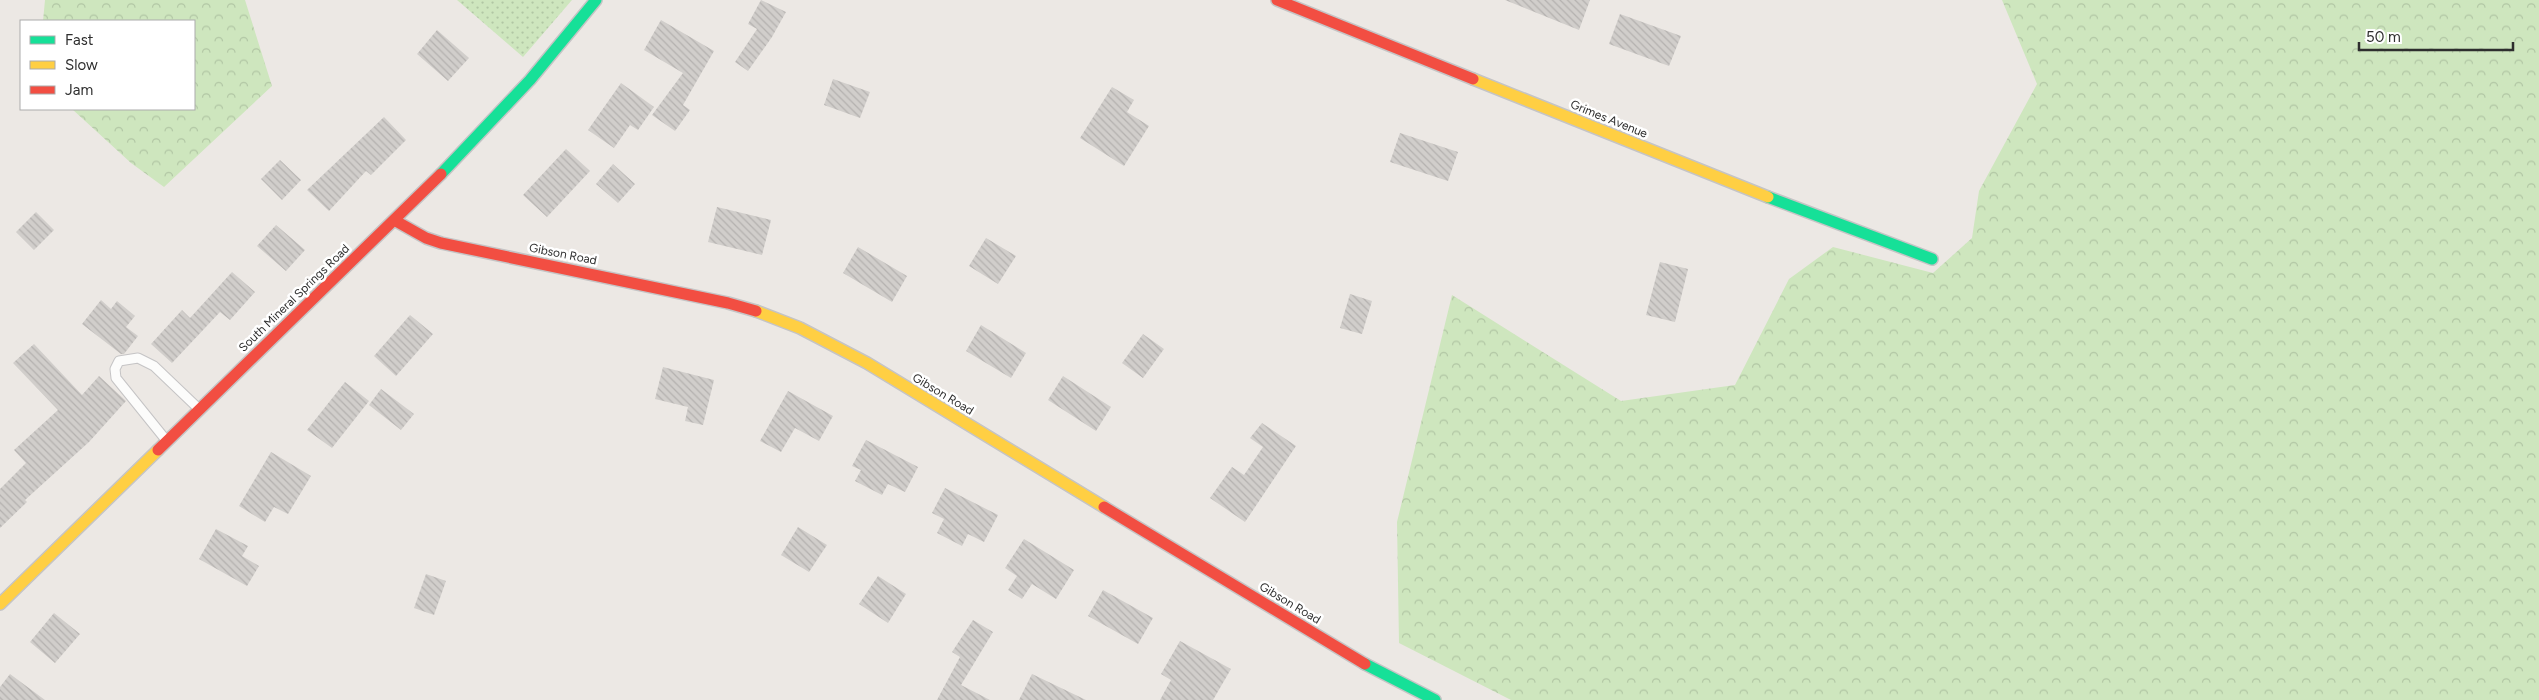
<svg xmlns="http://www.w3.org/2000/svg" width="2539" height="700" viewBox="0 0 2539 700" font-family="Figtree,sans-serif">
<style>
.grass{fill:url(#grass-dots)}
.forest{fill:url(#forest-crowns)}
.building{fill:url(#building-back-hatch)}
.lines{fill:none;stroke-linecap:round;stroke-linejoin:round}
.lane-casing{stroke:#c5c4c5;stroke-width:11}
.fast-casing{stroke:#c5c4c5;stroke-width:14}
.slow-casing{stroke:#c5c4c5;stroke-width:14}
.jam-casing{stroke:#c5c4c5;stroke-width:14}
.lane{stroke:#fcfcfb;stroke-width:9}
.fast{stroke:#16e098;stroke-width:11}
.slow{stroke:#ffcf43;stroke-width:11}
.jam{stroke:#f24e42;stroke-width:11}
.labels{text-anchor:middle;stroke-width:5;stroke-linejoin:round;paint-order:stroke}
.street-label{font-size:12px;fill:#2e2e2e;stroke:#fff}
</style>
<defs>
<pattern id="grass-dots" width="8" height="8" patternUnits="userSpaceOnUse" patternTransform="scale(1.25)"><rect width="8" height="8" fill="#cee6be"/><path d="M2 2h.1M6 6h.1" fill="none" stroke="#b1c6a4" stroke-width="1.8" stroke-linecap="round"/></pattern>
<pattern id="forest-crowns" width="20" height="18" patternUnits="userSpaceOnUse" patternTransform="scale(1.25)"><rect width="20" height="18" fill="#cee6be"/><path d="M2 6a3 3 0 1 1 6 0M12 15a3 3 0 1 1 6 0" fill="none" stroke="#b1c6a4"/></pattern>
<pattern id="building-back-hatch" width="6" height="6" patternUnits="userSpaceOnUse" patternTransform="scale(1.25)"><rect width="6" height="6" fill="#d1cecb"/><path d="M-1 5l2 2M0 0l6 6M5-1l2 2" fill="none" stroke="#b4b1af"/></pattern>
</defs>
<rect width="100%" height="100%" fill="#ece8e4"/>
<path class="grass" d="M457,0H572L523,57Z"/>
<path class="forest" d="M45,0H245L272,86L164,187L131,163L72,109H194V21H43Z
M2002,0H2539V700H1511L1399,643L1397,522L1452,295L1621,401L1735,385L1789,279L1833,247L1933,273L1972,238L1979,191L2037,84Z"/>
<path class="building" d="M761,0L786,12L772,37L748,71L735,62L757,29L748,24Z
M1505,0H1590L1579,30Z
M1620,14L1681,36L1669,66L1609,44Z
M661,20L714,51L683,105L690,110L675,131L652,115L683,73L644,50Z
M437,30L469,58L448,81L417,54Z
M833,79L870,92L860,118L824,105Z
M621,83L654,107L638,130L630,125L614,148L588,130Z
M1112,87L1134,100L1127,112L1149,126L1124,166L1080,138Z
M384,117L406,140L371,175L366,171L329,211L307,190Z
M1400,133L1458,152L1448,181L1390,162Z
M566,149L590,171L547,217L523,195Z
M280,160L301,180L282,200L261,179Z
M613,164L635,184L618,203L596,184Z
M717,207L771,220L762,255L708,242Z
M36,212L54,230L34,250L16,232Z
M276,225L305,250L286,271L257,246Z
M986,238L1016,256L998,284L969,266Z
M858,247L907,276L892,302L843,273Z
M1660,262L1688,269L1675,322L1646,315Z
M232,272L255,292L230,320L220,312L172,363L151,344L182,310L190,318Z
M1350,294L1372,301L1362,334L1340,328Z
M101,300L111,309L117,301L135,316L126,327L138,336L124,354H121L82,324Z
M410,315L433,334L396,376L374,356Z
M981,325L1026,353L1011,378L966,351Z
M1143,334L1164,349L1143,378L1122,363Z
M34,344L82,395L99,376L126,401L89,442L25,500L27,502L0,528V489L26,463L14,450L58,410L13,363Z
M663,367L714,380L703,425L685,421L688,407L655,399Z
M1063,376L1111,407L1096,431L1048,400Z
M345,382L369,401L332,448L307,430Z
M381,389L414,414L401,430L369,405Z
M788,391L833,416L819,441L795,428L781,452L760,441Z
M1262,423L1296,446L1245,522L1210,498L1232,467L1244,475L1263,447L1250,438Z
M866,440L918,467L905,492L888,484L882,495L855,481L861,470L852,466Z
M271,452L311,476L288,514L274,507L265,522L239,506Z
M945,488L998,515L984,542L968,534L962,546L937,533L944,519L932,513Z
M798,527L827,545L809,572L781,555Z
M216,529L248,546L242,556L259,566L247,586L199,559Z
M1024,539L1074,570L1056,599L1032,584L1022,599L1008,590L1017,576L1005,568Z
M426,574L446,581L434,615L414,608Z
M878,576L906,594L888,623L859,604Z
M1103,590L1153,618L1138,644L1088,616Z
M54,613L80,634L55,663L30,642Z
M973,620L993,632L961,685L990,700H937L960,657L952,652Z
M1180,641L1231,669L1213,700H1160L1171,680L1161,674Z
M10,674L45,700H0V687Z
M1032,674L1086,700H1019Z"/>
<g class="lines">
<g class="lane-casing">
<path id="lane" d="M166,440L116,378L115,369L119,361L138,358L154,366L199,409"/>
</g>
<g class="fast-casing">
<path id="fast" d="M441,174L530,80L596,0
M1768,197L1932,259
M1365,664L1435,700"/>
</g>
<g class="slow-casing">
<path id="slow" d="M1473,79L1768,197
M756,311L800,328L867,363L1104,507
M0,604L158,450"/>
</g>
<g class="jam-casing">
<path id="jam" d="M1277,0L1473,79
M394,220L426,238L441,243L728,303L756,311
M158,450L441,174
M1104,507L1365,664"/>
</g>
<use href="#lane" class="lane"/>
<use href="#fast" class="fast"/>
<use href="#slow" class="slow"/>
<use href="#jam" class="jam"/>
</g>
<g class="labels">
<g class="street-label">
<text transform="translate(1609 119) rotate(22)" y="4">Grimes Avenue</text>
<text transform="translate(563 254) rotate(11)" y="4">Gibson Road</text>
<text transform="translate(294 298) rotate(-44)" y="4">South Mineral Springs Road</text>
<text transform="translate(943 394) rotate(31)" y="4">Gibson Road</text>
<text transform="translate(1290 603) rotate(31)" y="4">Gibson Road</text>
</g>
</g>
<rect x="20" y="20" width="175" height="90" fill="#ffffff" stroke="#ababab"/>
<rect x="30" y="36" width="25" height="8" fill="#16e098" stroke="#ababab"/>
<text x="65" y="45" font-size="15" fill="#2e2e2e">Fast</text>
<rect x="30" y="61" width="25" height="8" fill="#ffcf43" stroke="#ababab"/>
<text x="65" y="70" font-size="15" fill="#2e2e2e">Slow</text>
<rect x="30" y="86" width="25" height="8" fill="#f24e42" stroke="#ababab"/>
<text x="65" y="95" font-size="15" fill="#2e2e2e">Jam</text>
<path d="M2359 42v8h154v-8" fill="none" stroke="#2e2e2e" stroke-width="2.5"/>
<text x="2366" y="42" font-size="15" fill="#2e2e2e" stroke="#ffffff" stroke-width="4" paint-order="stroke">50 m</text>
</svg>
